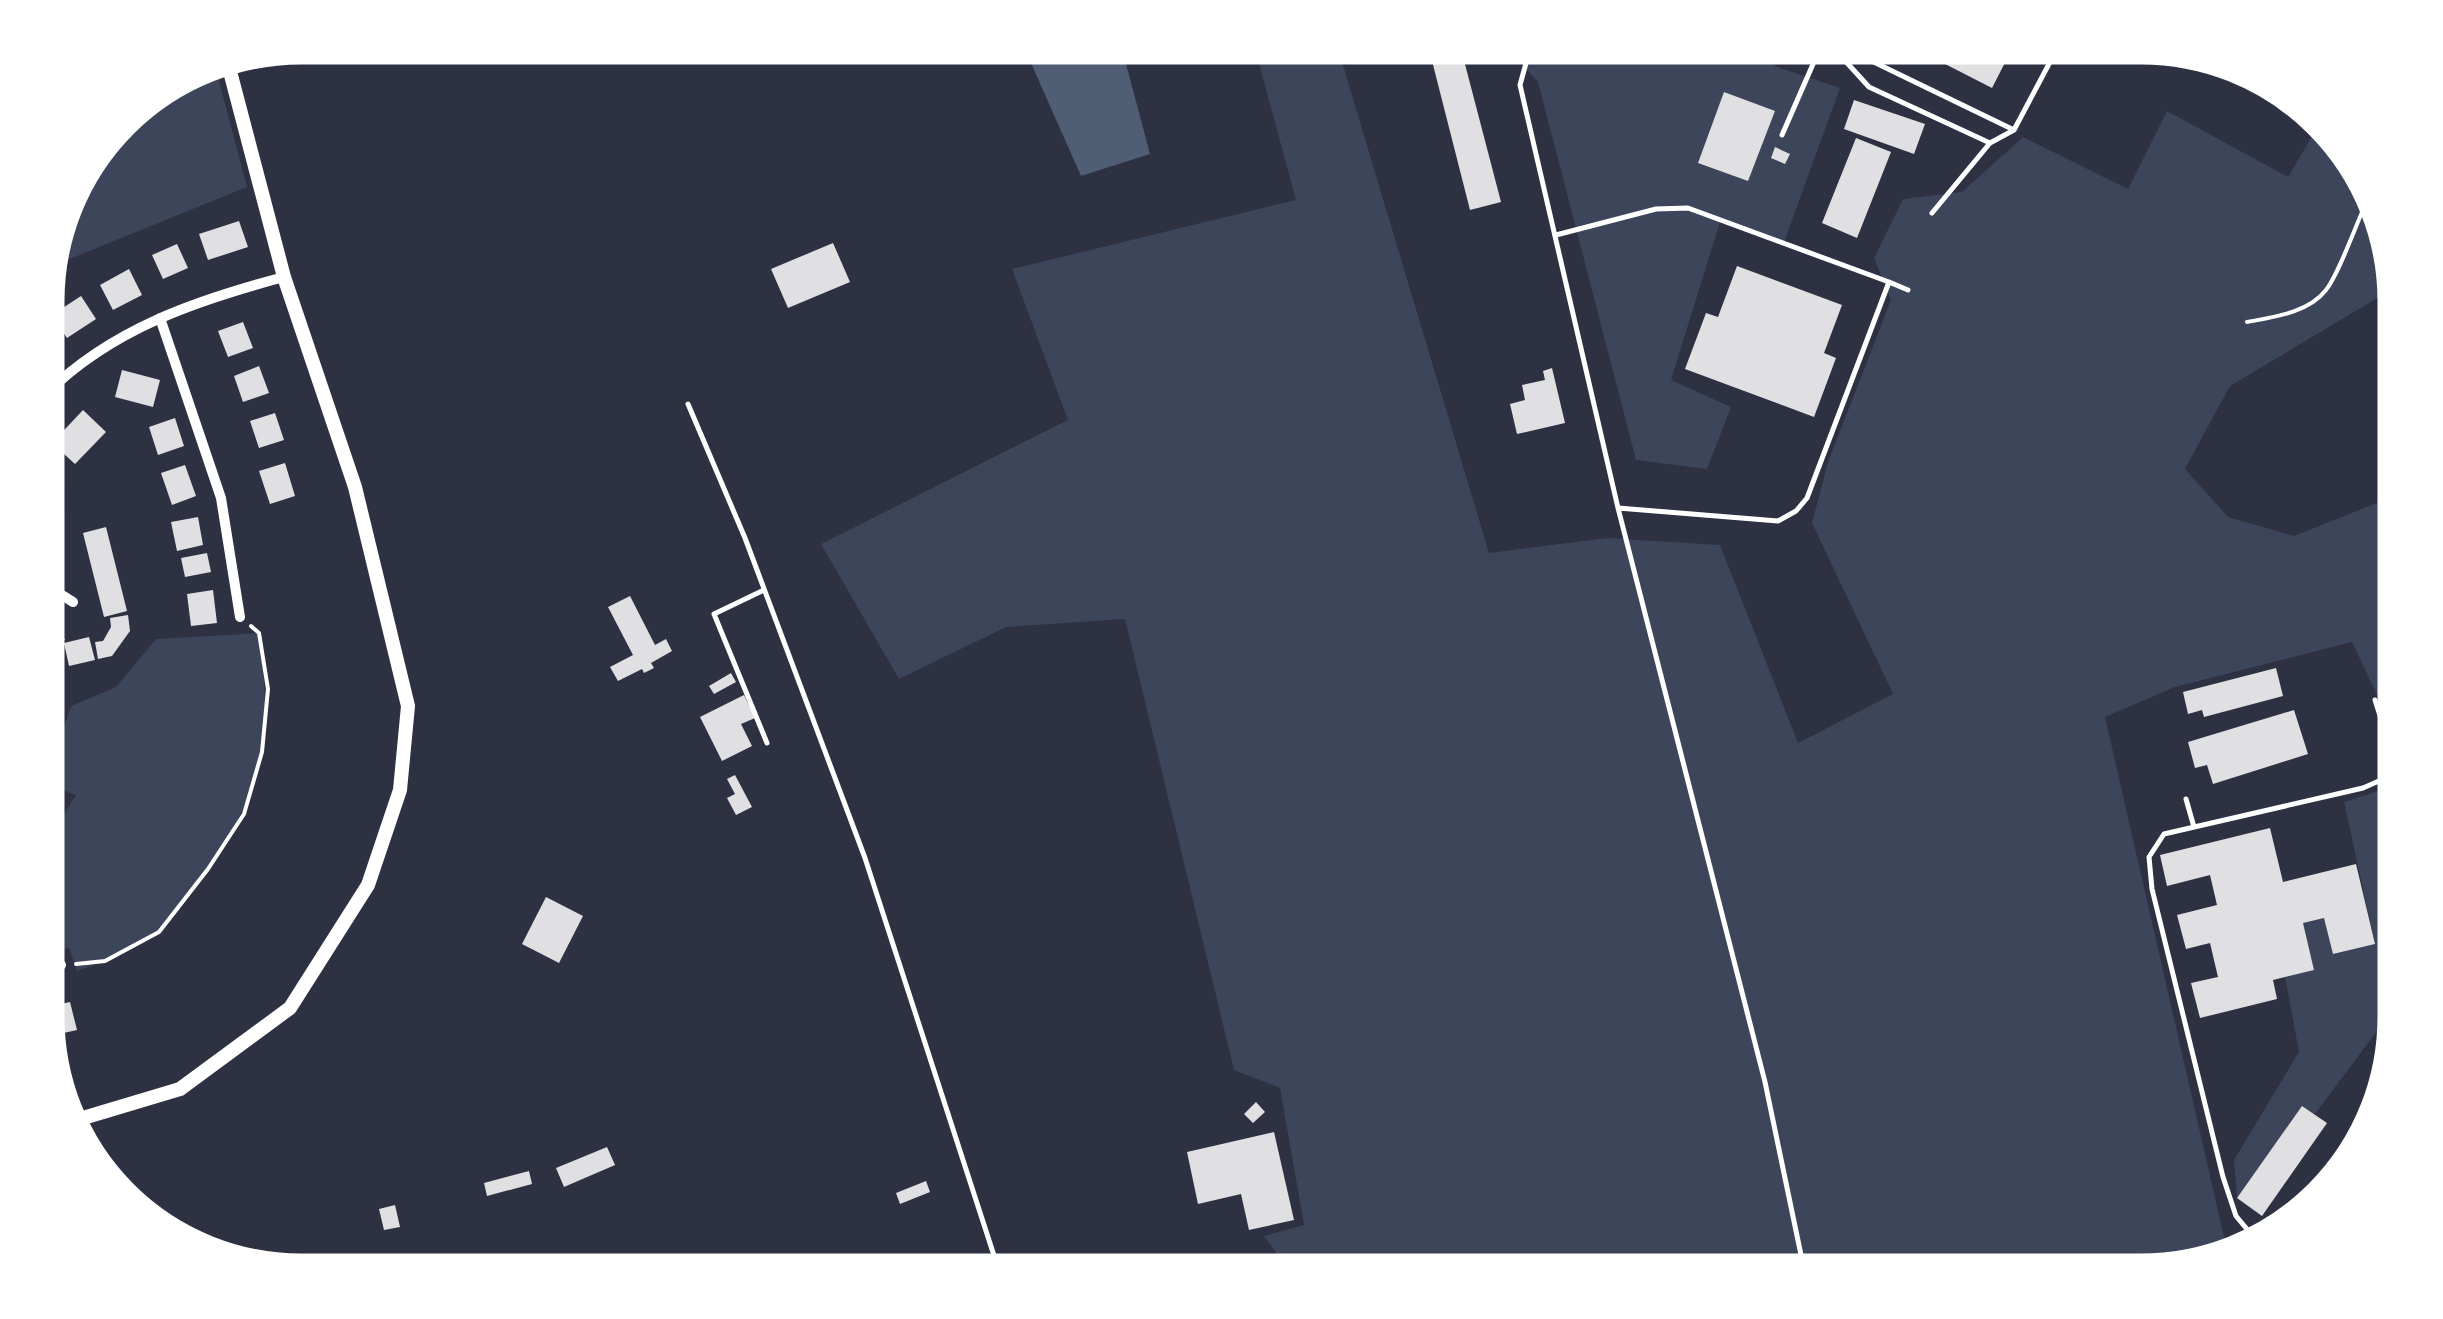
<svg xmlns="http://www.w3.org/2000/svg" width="2443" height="1319" viewBox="0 0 2443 1319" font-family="Poppins,sans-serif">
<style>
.green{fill:#3c4559}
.water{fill:#4f5d75}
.building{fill:#e0e0e3}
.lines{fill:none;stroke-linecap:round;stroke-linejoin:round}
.path{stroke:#fff;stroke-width:4}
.service{stroke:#fff;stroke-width:5}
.minor{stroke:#fff;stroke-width:10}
.tertiary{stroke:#fff;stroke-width:14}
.rim{fill:none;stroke:#fff;stroke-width:5}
</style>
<rect width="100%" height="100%" fill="#2d3142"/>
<path class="green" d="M1254,45H1337L1489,553L1607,538L1720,545L1798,743L1893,694L1812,523L1828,462L1891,300L1874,258L1903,199L1962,192L2023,137L2128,189L2167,111L2288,177L2318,126L2354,158L2396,268V287L2230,386L2185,469L2228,517L2294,536L2397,495V716L2388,718L2352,642L2175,687L2105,717L2227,1250L2158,1273L1292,1274L1264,1236L1304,1225L1280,1088L1234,1070L1125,619L1006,627L899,679L821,544L1068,420L1012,269L1296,200Z
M1504,45H1781L1775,66L1840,88L1783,245L1720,222L1671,380L1731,407L1707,469L1636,460L1538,82Z
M214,62L247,187L50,267L72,187L132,109L204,64Z
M259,633C275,740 260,804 192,889C182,902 172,920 159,931C138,950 103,962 77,971L69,948L47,951V841L76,795L47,784V781L71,706L116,687L156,639Z
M2397,785L2398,1003L2315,1114L2302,1107L2237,1198L2234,1160L2299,1052L2285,977L2314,970L2303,923L2324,918L2334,954L2375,944L2344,802Z"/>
<path class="water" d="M1023,45H1121L1150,154L1081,176Z"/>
<path class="building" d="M1428,45H1460L1501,202L1470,210Z
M1908,45H1954L1961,49L1963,45H2014L1992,88Z
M1724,92L1775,111L1748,181L1698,163Z
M1854,100L1925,124L1914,154L1844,129Z
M1856,138L1891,152L1857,238L1822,223Z
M1775,147L1790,154L1785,164L1771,158Z
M239,221L248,247L208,260L199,234Z
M833,243L850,282L788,308L771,269Z
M177,244L188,268L163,279L152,255Z
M1737,266L1842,305L1824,353L1836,358L1814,417L1685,369L1706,313L1718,317Z
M129,269L142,295L113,310L100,285Z
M81,296L96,319L67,338L52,315Z
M243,322L253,348L228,357L218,331Z
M259,366L269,393L243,402L234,376Z
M1552,368L1565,423L1517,434L1510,404L1525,400L1522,385L1545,380L1543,371Z
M122,370L160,380L153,407L115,397Z
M83,410L106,432L75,464L52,443Z
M275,413L284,440L259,448L250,421Z
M175,418L184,446L158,455L149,427Z
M285,463L295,496L270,504L259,471Z
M185,465L196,496L172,505L161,473Z
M46,467L61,477L46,500Z
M198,517L203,545L177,551L171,522Z
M106,527L127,611L104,617L83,533Z
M207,553L211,572L185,577L181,558Z
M213,590L217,623L191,626L187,594Z
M630,596L655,645L666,639L672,651L651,663L654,668L644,673L642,669L618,681L610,667L633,655L608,607Z
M128,615L130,631L112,656L98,659L95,642L103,641L111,627L110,618Z
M46,628L65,639L52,660L46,657Z
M89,637L95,660L69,666L64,643Z
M2276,668L2283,696L2204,717L2202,710L2188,714L2183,692Z
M731,673L736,682L714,694L709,686Z
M744,695L755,718L741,724L752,746L722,761L700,717Z
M2294,710L2308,754L2213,784L2207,765L2195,768L2188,742Z
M47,735L56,739L47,757Z
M735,775L752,807L736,815L727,798L735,794L727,779Z
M2270,828L2283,882L2356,864L2375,944L2333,954L2324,918L2303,923L2314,970L2273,980L2277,999L2200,1018L2191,983L2218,977L2210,943L2186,949L2177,915L2217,905L2210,875L2167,886L2160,855Z
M546,897L583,916L559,963L522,944Z
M70,1002L77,1030L50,1036L47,1007Z
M1256,1102L1265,1112L1253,1123L1244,1114Z
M2302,1106L2327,1123L2262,1216L2237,1198Z
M1274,1132L1294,1220L1249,1230L1241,1194L1198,1204L1187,1152Z
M607,1147L615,1165L564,1187L556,1168Z
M529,1171L532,1184L487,1196L484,1183Z
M926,1181L930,1192L900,1204L896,1193Z
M395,1205L400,1227L384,1230L379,1209Z"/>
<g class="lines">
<path class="path" d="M66,207L75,199L87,168
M2247,322C2274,317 2308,313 2326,290C2340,272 2358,219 2369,196
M76,964L105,961L159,932L208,869L244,814L262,752L268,689L259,633L251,626"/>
<path class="service" d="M1531,45L1520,85L1618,508L1765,1082L1805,1274
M1739,45L1776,55L1853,52L2014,130
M1838,53L1869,87L1990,143
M1782,135L1817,55
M1932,213L1990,143L2014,130L2059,45
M1556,235L1656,209L1688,208L1889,282L1807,498L1796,511L1778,521L1618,508
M1889,282L1908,290
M688,404L745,538L865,858L1000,1274
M764,590L714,614L767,743
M2375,700L2397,769
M2186,799L2194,827
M2256,1240L2236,1216L2223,1177L2152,889L2149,857L2164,834L2363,788L2397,773
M764,1274C783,1263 809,1260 828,1274"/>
<path class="minor" d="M160,318L221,498L240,617
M46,394C111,329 197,300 284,277
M46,585L73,602
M47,805L53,808
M47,968L61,965"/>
<path class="tertiary" d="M73,1121L180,1089L290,1008L368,885L400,790L408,706L355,487L284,277L227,60"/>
</g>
<path d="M0 0H2443V1319H0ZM301 62H2141A239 239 0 0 1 2380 301V1017A239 239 0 0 1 2141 1256H301A239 239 0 0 1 62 1017V301A239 239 0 0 1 301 62Z" fill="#fff" fill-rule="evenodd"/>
<path class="rim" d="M301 62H2141A239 239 0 0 1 2380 301V1017A239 239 0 0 1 2141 1256H301A239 239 0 0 1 62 1017V301A239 239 0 0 1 301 62Z"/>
</svg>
